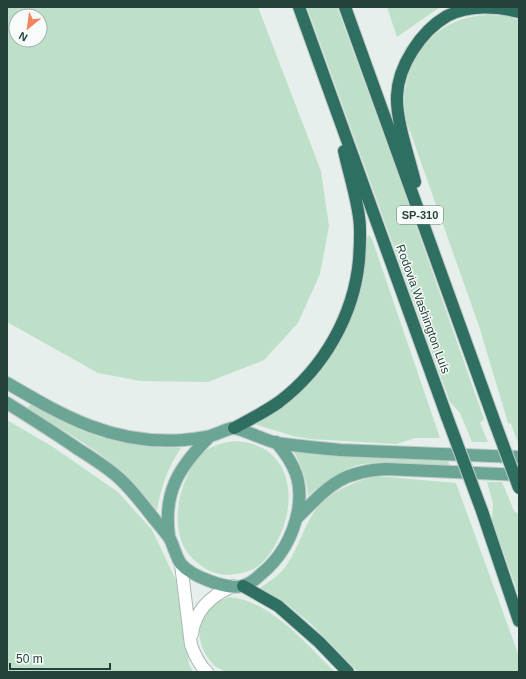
<svg xmlns="http://www.w3.org/2000/svg" width="526" height="679" viewBox="0 0 526 679" font-family="Helvetica,sans-serif">
<style>
.green{fill:#bfe0c8;fill-rule:evenodd}
.lines{fill:none;stroke-linecap:round;stroke-linejoin:round}
.minor-casing{stroke:#a8b8b2;stroke-width:14}
.major-casing{stroke:#c2cac8;stroke-width:14}
.highway-casing{stroke:#c2cac8;stroke-width:14}
.minor{stroke:#fff;stroke-width:12}
.major{stroke:#6aa596;stroke-width:12}
.highway{stroke:#2f6f62;stroke-width:12}
.highway-bridge-casing{stroke:#c2cac8;stroke-width:14;stroke-linecap:butt}
.highway-bridge{stroke:#2f6f62;stroke-width:12}
.labels{text-anchor:middle;stroke-width:3;stroke-linejoin:round;paint-order:stroke}
.shield{fill:#f7fbf9;stroke:#637a73;stroke-width:1}
.shield-label{font-size:11px;font-weight:bold;fill:#24423a}
.street-label{font-size:12px;fill:#24423a;stroke:#f7fbf9}
</style>
<rect width="100%" height="100%" fill="#e6efeb"/>
<path class="green" d="M7,7H258L321,171L329,226L320,274L298,323L264,360L208,382L141,381L98,373L7,322ZM16,16H40V40H16Z
M307,7H337L398,174L484,419L480,423L488,442H472L460,413L450,402Z
M387,7H440L397,37Z
M486,15L506,16L519,20V443H518L511,424L508,423L479,326L407,123C405,112 403,101 405,90C409,63 427,34 453,23C463,18 474,16 486,15Z
M369,235L372,239L440,438H416L396,444L310,439L293,436L254,424L318,372L330,357L341,341L357,302L363,282L365,261L366,239Z
M31,404C83,436 119,447 181,448C167,469 161,487 157,511C145,496 133,480 118,468C90,445 58,427 27,408Z
M7,420L53,447L118,492L152,530L176,580L189,664L193,672H7Z
M234,441C293,443 300,503 275,545C271,553 265,561 258,566C252,571 243,573 235,574C219,578 203,569 192,558C166,532 179,476 203,453C212,445 223,443 234,441Z
M293,450L331,455L448,461L450,467C424,465 375,458 352,467C335,474 322,484 308,496C307,479 301,465 293,450Z
M376,476L456,483L519,656V672H358L311,624L288,605L260,588C267,583 275,578 282,571C296,555 301,533 312,515C326,493 353,482 376,476Z
M487,482H502L514,511L519,514V596L492,520L493,504Z
M230,597C271,601 306,644 335,672H226C222,670 218,668 215,666C199,651 193,626 208,609C214,602 222,600 230,597Z"/>
<g class="lines">
<g class="minor-casing">
<path id="minor" d="M181,564L191,645C195,656 199,665 207,672
M192,634C195,609 212,595 233,586"/>
</g>
<g class="major-casing">
<path id="major" d="M7,383C65,417 113,445 183,440C192,439 202,438 210,436C218,434 226,429 233,428C241,428 266,441 277,443C297,446 319,448 340,450L519,457
M7,403C31,418 55,433 78,449C92,458 107,467 120,479C133,491 144,506 155,520C160,526 166,533 170,539C174,547 176,557 181,564C191,576 227,590 242,586C249,584 256,579 260,575C280,559 293,536 298,511C303,482 295,464 276,442
M297,518C327,488 340,471 386,469L519,475
M169,536C163,492 179,467 209,437"/>
</g>
<g class="highway-casing">
<path id="highway" d="M299,7L447,417
M345,7L495,423
M415,182C409,157 396,121 397,96C398,66 421,31 447,16C468,5 496,6 519,12
M234,428C249,420 265,412 279,402C324,368 354,315 359,260C360,246 361,230 359,217C356,195 349,173 344,151
M482,511L519,621
M243,586L278,606L319,642L348,672"/>
</g>
<use href="#minor" class="minor"/>
<use href="#major" class="major"/>
<use href="#highway" class="highway"/>
<g class="highway-bridge-casing">
<path id="highway-bridge" d="M447,417L482,511
M495,423L519,488"/>
</g>
<use href="#highway-bridge" class="highway-bridge"/>
</g>
<g class="labels">
<rect class="shield" x="397" y="206" width="46" height="18" rx="3"/>
<g class="shield-label">
<text x="420" y="219">SP-310</text>
</g>
<g class="street-label">
<text transform="translate(423 309) rotate(70)" y="4">Rodovia Washington Luís</text>
</g>
</g>
<rect width="526" height="679" fill="none" stroke="#24423a" stroke-width="16"/>
<g transform="translate(28 28) rotate(209)"><circle r="19" fill="#f7fbf9" stroke="#a3b1ad"/>
<path d="M0-3L7 15L0 10L-7 15Z" fill="#f4845f"/>
<text y="-6" font-size="11" font-weight="bold" text-anchor="middle" fill="#24423a">N</text>
</g>
<path d="M10 663v6h100v-6" fill="none" stroke="#24423a" stroke-width="2"/>
<text x="16" y="663" font-size="12" fill="#24423a" stroke="#f7fbf9" stroke-width="3" paint-order="stroke">50 m</text>
</svg>
